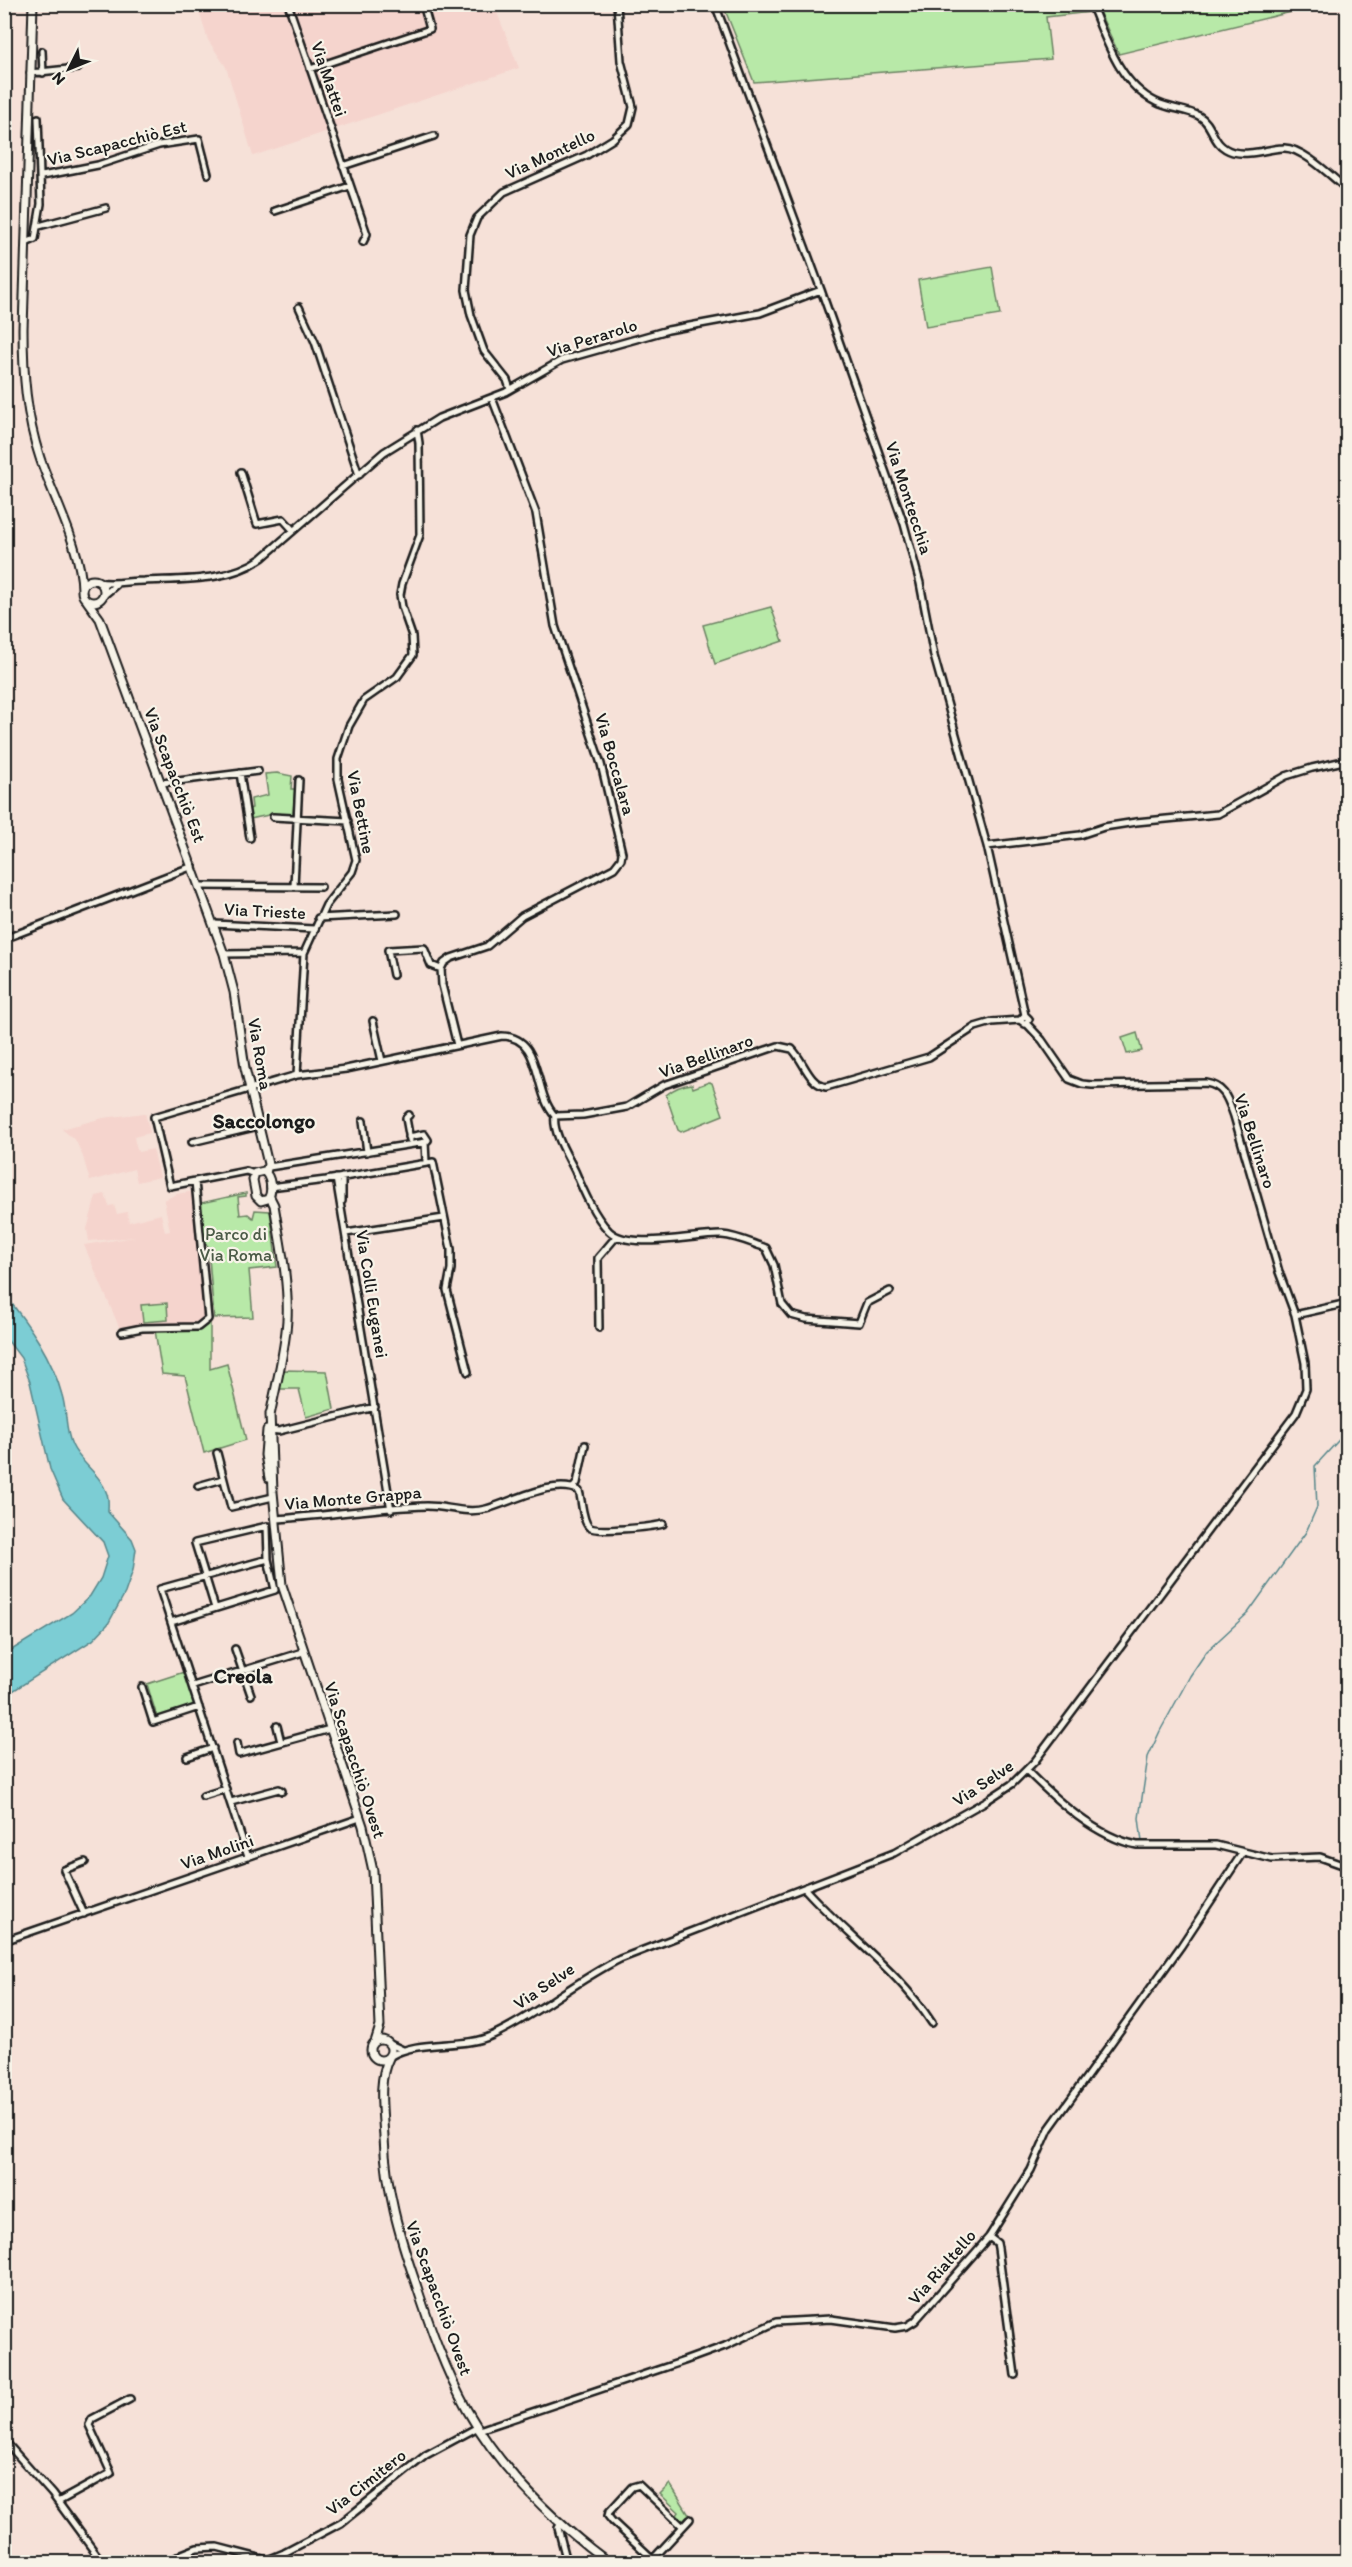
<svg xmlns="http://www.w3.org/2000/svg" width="1352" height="2567" viewBox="0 0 1352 2567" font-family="Itim,sans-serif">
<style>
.built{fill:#f5d4cd}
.green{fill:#b8e9a8;stroke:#6a8262;stroke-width:1.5}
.water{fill:#7ccdd4;stroke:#56868a;stroke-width:1.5}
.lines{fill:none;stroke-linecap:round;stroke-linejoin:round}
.stream{stroke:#56868a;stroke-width:1.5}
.minor-casing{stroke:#1c1c1c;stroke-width:10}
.major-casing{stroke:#1c1c1c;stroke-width:11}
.minor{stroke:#f7f3e8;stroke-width:5}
.major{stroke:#f7f3e8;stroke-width:7}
.labels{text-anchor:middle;stroke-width:4.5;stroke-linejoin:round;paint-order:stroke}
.street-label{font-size:18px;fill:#1c1c1c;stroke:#f7f3e8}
.park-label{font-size:18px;fill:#4b5a46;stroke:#f7f3e8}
.quarter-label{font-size:21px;font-weight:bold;fill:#1c1c1c;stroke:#f7f3e8}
</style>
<rect width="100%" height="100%" fill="#f6e1d8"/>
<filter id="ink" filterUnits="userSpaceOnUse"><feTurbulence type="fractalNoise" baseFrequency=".0167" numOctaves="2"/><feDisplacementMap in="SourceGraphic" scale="12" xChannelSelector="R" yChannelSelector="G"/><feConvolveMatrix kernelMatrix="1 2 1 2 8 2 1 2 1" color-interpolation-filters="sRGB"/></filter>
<g filter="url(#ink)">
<path class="built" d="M197,5H494L519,68L253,156L226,67L208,40Z
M145,1113L150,1133L134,1137L135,1142L138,1152L153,1149L160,1177L137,1182L134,1169L90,1181L83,1157L76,1141L62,1129L103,1118Z
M194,1191L198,1244L196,1247L200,1254L205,1315L202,1322L120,1329L84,1245L135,1237L89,1241L87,1229L96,1196L105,1194L109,1206L114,1205L117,1214L127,1212L129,1222L161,1214L165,1232L170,1231L164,1200L177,1194Z"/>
<path class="green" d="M1087,4L1090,12L1046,17L1051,59L754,82L723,5Z
M1096,5H1320L1119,54Z
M992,267L1000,315L926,327L918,280Z
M771,607L783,641L715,664L703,625Z
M277,773L292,776L291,789H295L293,814H273L250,819L249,809L252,808L251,799L268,795L265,774Z
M1137,1033L1142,1051L1127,1054L1122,1038Z
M709,1082L712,1083L723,1115L681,1132L678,1130L666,1095C673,1089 682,1085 692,1084L693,1088Z
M246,1193V1196L238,1197L240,1215L248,1214L253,1218L255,1210L270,1211L277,1267L249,1270L253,1317L214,1318L208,1246L204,1243L201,1203Z
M167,1303L168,1320L143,1322L141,1305Z
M210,1323V1369L227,1364L246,1440L204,1453L185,1376L162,1374L155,1330L196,1329Z
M283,1370L327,1371L334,1409L306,1417L299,1389H280Z
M184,1672L195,1705L157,1717L147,1684Z
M670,2484L689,2514L683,2520L677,2515L679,2512L660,2494Z"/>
<path class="water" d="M5,1295C29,1325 52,1357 62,1395C67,1411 65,1430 72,1445C80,1463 101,1474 107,1494C109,1499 108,1507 108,1512L132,1539L136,1549L133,1570L125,1593L108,1624L93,1640L5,1696V1654L72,1613L90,1596L101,1578L108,1556L103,1542L63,1499L50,1469L30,1382L21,1358L5,1337Z"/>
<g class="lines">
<path class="stream" d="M1142,1842L1139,1818L1148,1757L1160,1731L1190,1676L1207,1651L1248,1613L1306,1532L1317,1507L1315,1466L1348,1430"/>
<g class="minor-casing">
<path id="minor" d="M76,4H100
M288,4L367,234L363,242
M715,4L821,290L904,524L920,583L934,656L987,846L1025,1015L1029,1019L1025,1024L1020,1020L1025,1015
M1091,4C1106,39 1119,84 1156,102C1169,109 1186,109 1199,116C1215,125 1210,145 1233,152C1250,156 1266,149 1283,148C1301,146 1333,178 1348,190
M42,51L43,73
M310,69L430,29L423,4
M30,73L78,68
M343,166L434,136
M42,176L98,165L159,145L199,139L208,174
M275,211L350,186
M39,226L106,208
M26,243L35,239L41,204L38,118
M299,307L315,342L359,475
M510,389L507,380L484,351L471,315L466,290L470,235L477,218L504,192L587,155L613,139L629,124L633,107L621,61L617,4
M241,472L257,524L283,519L293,530
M98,582C114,585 128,581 144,581C184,579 228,582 262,558L384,452L439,418L506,392L562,360L668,330L760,313L821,290
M103,596L116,585
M240,773L250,838
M162,783L258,771
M273,817L348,821
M987,846L1080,835L1104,827L1136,822L1218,814L1286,776L1312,768L1348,760
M200,886L321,887
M294,886L299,780
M318,918L397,914
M214,924L314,929
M4,939L193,866
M224,954L304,953
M393,975L388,950L424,948L431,965L441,969
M373,1021L382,1061
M457,1045L442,985L441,969L444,963L451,958L487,946L522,916L614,868L621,859L622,853L601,764L555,626L536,513L492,398
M297,1075L304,953L326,905L352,872L356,860L338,779V759L349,726L364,700L397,677L413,655L412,636L402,607L400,595L402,584L420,535L419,443L417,430
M409,1115L406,1118L410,1140
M555,1116C552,1132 568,1156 575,1171C583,1190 594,1216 609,1231C629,1251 695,1234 722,1235C737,1236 751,1243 766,1248L774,1265L782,1304L791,1315L806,1319L859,1323L867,1303L890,1291
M363,1121L367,1152
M192,1142L259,1126
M425,1142L426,1162
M269,1167L426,1142L428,1140L424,1134L409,1137
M254,1174L246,1171L170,1186L154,1117L297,1075L346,1069L502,1036C544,1037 532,1092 555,1116L583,1115L627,1107L664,1085L778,1046L792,1049C804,1061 808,1083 826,1087L929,1057L975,1027L992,1022L1020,1020
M336,1178L391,1510
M270,1187L326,1180L433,1162L451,1249V1269L447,1290L468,1372
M342,1201V1177
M346,1233L444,1218
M1295,1315L1348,1303
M599,1328L598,1258L616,1237
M122,1332L142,1328L198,1327L208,1319L195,1181
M270,1430L279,1431L375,1407
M217,1453L231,1507L273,1497
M198,1486L223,1479
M573,1488L577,1483L585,1445
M276,1519C326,1516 376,1507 427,1506C447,1506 465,1514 486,1509C510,1503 555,1477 579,1491C582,1500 582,1520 589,1527C596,1533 652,1527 663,1524
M171,1622L275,1590L268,1559L267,1526L195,1543L215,1608
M235,1649L251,1695
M193,1686L303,1652
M142,1687L153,1722L199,1707
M277,1726L281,1742
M237,1743L239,1754L330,1729
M187,1757L213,1748
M1027,1771C1056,1800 1096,1837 1137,1845H1216L1272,1859L1320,1857L1348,1867
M203,1796L226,1789
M231,1802L279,1789L282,1791
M248,1857L160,1589L268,1559
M805,1889C846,1935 899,1971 932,2023
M84,1914L64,1870L85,1862
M4,1941L360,1818
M390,2044L403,2050
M389,2057C420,2038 461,2050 493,2035C537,2015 575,1981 620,1959L894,1853L986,1801L1012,1784L1035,1761L1296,1413L1306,1389L1305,1363L1295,1315L1279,1272L1234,1116C1228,1100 1225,1086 1206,1083L1092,1085L1082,1084L1069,1079L1042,1040L1026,1023
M989,2237L997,2243L998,2248L1015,2375
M479,2430L684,2361L725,2346L776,2322L831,2319L895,2328L907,2326L915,2321L989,2237L1031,2170L1049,2129L1181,1946L1243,1852
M4,2440L52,2494L102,2562
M58,2502L111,2473L89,2425L92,2419L130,2399
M561,2523L558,2528L567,2562
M653,2559L690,2519
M170,2562L182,2554L197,2548L217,2547L267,2560L284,2553L341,2523L426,2455L478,2427
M656,2562L612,2521L608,2516L609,2512L632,2487L639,2485L682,2526"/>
</g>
<g class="major-casing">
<path id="major" d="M33,4L23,329C23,373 26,416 40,458C53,497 82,550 82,590
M82 591a11 11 0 1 1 22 0a11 11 0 1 1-22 0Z
M87,601L100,619L224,954L234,992L245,1068L268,1164L266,1173
M264,1171C271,1177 273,1191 268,1199L261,1201L256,1196L253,1180L255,1173Z
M270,1413L273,1492L282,1585L363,1826L373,1871L380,2026L375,2042
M270,1416C276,1384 285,1352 287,1320C289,1282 280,1242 274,1205L270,1197
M267,1430L265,1455L269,1478
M371 2050a10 10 0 1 1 20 0a10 10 0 1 1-20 0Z
M389,2058C377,2082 383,2112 384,2138C386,2190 399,2235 416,2284C430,2327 445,2370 467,2410C501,2470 553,2521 608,2562"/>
</g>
<use href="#minor" class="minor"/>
<use href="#major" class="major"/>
</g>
</g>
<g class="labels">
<g class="street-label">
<text transform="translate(329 79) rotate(71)" y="6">Via Mattei</text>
<text transform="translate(117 143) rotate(-14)" y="6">Via Scapacchiò Est</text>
<text transform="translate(550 154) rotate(-25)" y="6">Via Montello</text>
<text transform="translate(592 338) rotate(-17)" y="6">Via Perarolo</text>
<text transform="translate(909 498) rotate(72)" y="6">Via Montecchia</text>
<text transform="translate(615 764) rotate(74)" y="6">Via Boccalara</text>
<text transform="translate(175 775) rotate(69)" y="6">Via Scapacchiò Est</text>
<text transform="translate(361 812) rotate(79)" y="6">Via Bettine</text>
<text transform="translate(265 911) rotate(3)" y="6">Via Trieste</text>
<text transform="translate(260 1054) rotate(80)" y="6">Via Roma</text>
<text transform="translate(706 1056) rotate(-20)" y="6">Via Bellinaro</text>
<text transform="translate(1255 1141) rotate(72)" y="6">Via Bellinaro</text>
<text transform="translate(372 1294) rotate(81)" y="6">Via Colli Euganei</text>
<text transform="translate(353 1498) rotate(-5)" y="6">Via Monte Grappa</text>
<text transform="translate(355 1760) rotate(72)" y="6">Via Scapacchiò Ovest</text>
<text transform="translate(983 1783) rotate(-34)" y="6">Via Selve</text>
<text transform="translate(217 1852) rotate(-19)" y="6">Via Molini</text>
<text transform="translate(544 1986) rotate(-34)" y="6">Via Selve</text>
<text transform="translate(942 2267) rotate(-49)" y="6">Via Rialtello</text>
<text transform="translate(439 2298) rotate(70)" y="6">Via Scapacchiò Ovest</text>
<text transform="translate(366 2482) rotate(-38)" y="6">Via Cimitero</text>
</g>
<g class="park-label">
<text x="236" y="1240">Parco di<tspan x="236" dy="21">Via Roma</tspan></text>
</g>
<g class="quarter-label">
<text x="264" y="1128">Saccolongo</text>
<text x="243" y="1683">Creola</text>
</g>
</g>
<rect width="1352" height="2567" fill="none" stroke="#f7f3e8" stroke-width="24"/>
<rect x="12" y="12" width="1328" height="2543" fill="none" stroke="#1c1c1c" stroke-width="2" filter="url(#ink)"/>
<g transform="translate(69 69) rotate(227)" stroke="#f7f3e8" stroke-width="4.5" paint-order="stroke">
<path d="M0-4.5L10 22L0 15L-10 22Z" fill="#1c1c1c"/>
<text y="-9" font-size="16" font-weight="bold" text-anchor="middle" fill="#1c1c1c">N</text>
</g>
</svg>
